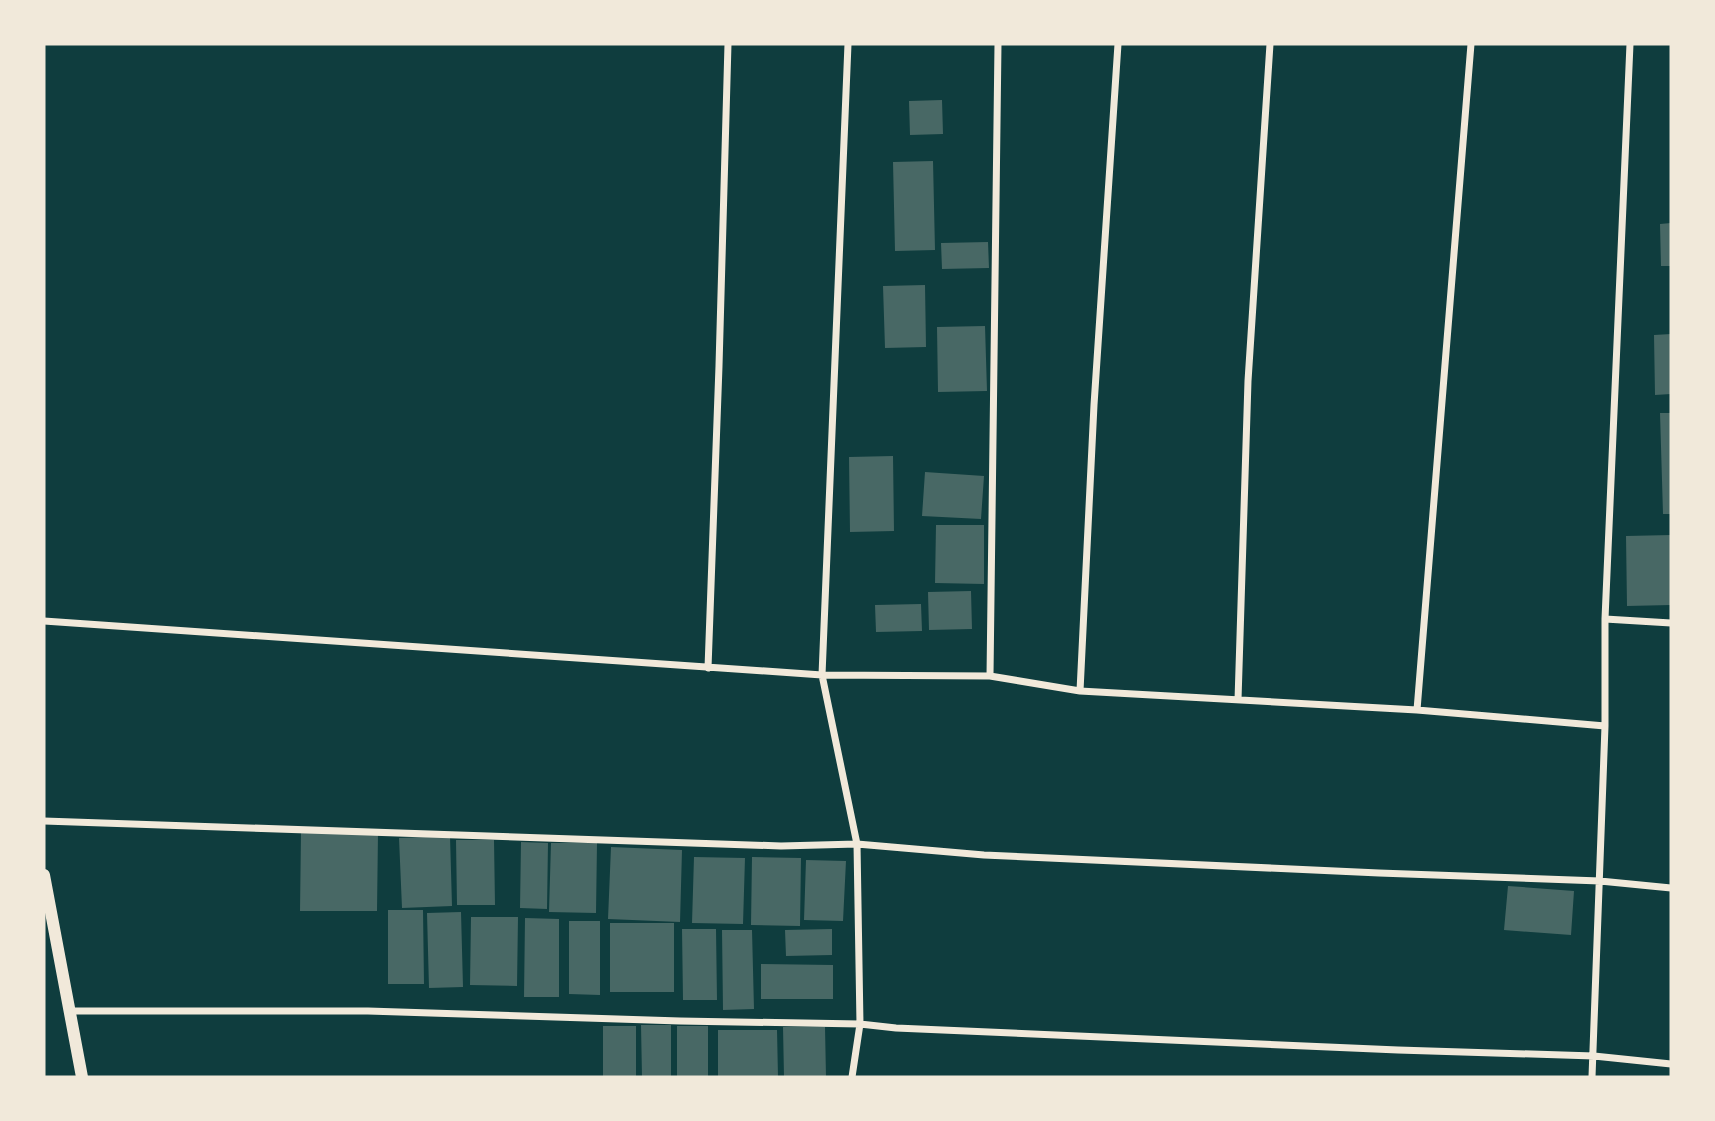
<svg xmlns="http://www.w3.org/2000/svg" width="1715" height="1121" viewBox="0 0 1715 1121" font-family="Roboto,sans-serif">
<style>
.building{fill:#486865}
.lines{fill:none;stroke-linecap:round;stroke-linejoin:round}
.minor{stroke:#f1e9da;stroke-width:7}
.tertiary{stroke:#f1e9da;stroke-width:12}
</style>
<rect width="100%" height="100%" fill="#0f3d3e"/>
<path class="building" d="M942,100L943,134L910,135L909,101Z
M933,161L935,250L895,251L893,162Z
M1671,223V266H1661L1660,224Z
M988,242L989,268L942,269L941,243Z
M925,285L926,347L885,348L883,286Z
M985,326L987,391L938,392L937,327Z
M1671,334V394L1655,395L1654,335Z
M1660,413H1671V514H1663Z
M893,456L894,531L850,532L849,457Z
M925,472L984,476L981,519L922,516Z
M936,525H984V584L935,583Z
M1671,535V605L1627,606L1626,536Z
M971,591L972,629L929,630L928,592Z
M921,604L922,631L876,632L875,605Z
M301,832L378,833L377,911H300Z
M450,836L452,906L402,908L399,838Z
M456,840H494L495,905H457Z
M521,842L548,843L547,909L520,908Z
M551,843H597L596,913L549,912Z
M611,847L682,850L680,922L608,919Z
M694,857L745,858L743,924L692,923Z
M752,857L801,858L800,926L751,925Z
M806,860L846,861L843,921L804,920Z
M1508,886L1574,891L1571,935L1504,930Z
M388,910H423L424,984H388Z
M461,912L463,987L429,988L427,913Z
M471,917H518L517,986L470,985Z
M525,918L559,919V997H524Z
M569,921H600V995L569,994Z
M610,923H674V992H610Z
M682,929H716L717,1000H683Z
M832,929V955L786,956L785,930Z
M722,930H752L754,1009L723,1010Z
M761,964L833,965V999H761Z
M641,1025H671V1077H642Z
M603,1026H636V1077H603Z
M677,1026H708V1077H677Z
M783,1027H825L826,1077H784Z
M718,1030H777L778,1077H718Z"/>
<g class="lines">
<path class="minor" d="M848,44L822,675L857,844L860,1024L852,1077
M1605,619L1671,623
M44,621L822,675L990,676L1080,691L1417,710L1605,726
M708,668L719,366L728,44
M990,676L998,44
M1080,691L1094,405L1118,44
M1238,700L1248,381L1270,44
M1417,710L1471,44
M44,821L781,846L857,844L984,855L1379,873L1600,881L1671,888
M69,1011H368L680,1021L860,1024L896,1028L1398,1050L1594,1056L1671,1064
M1592,1077L1605,726V619L1630,44"/>
<path class="tertiary" d="M44,875L82,1077"/>
</g>
<rect width="1715" height="1121" fill="none" stroke="#f1e9da" stroke-width="91"/>
</svg>
